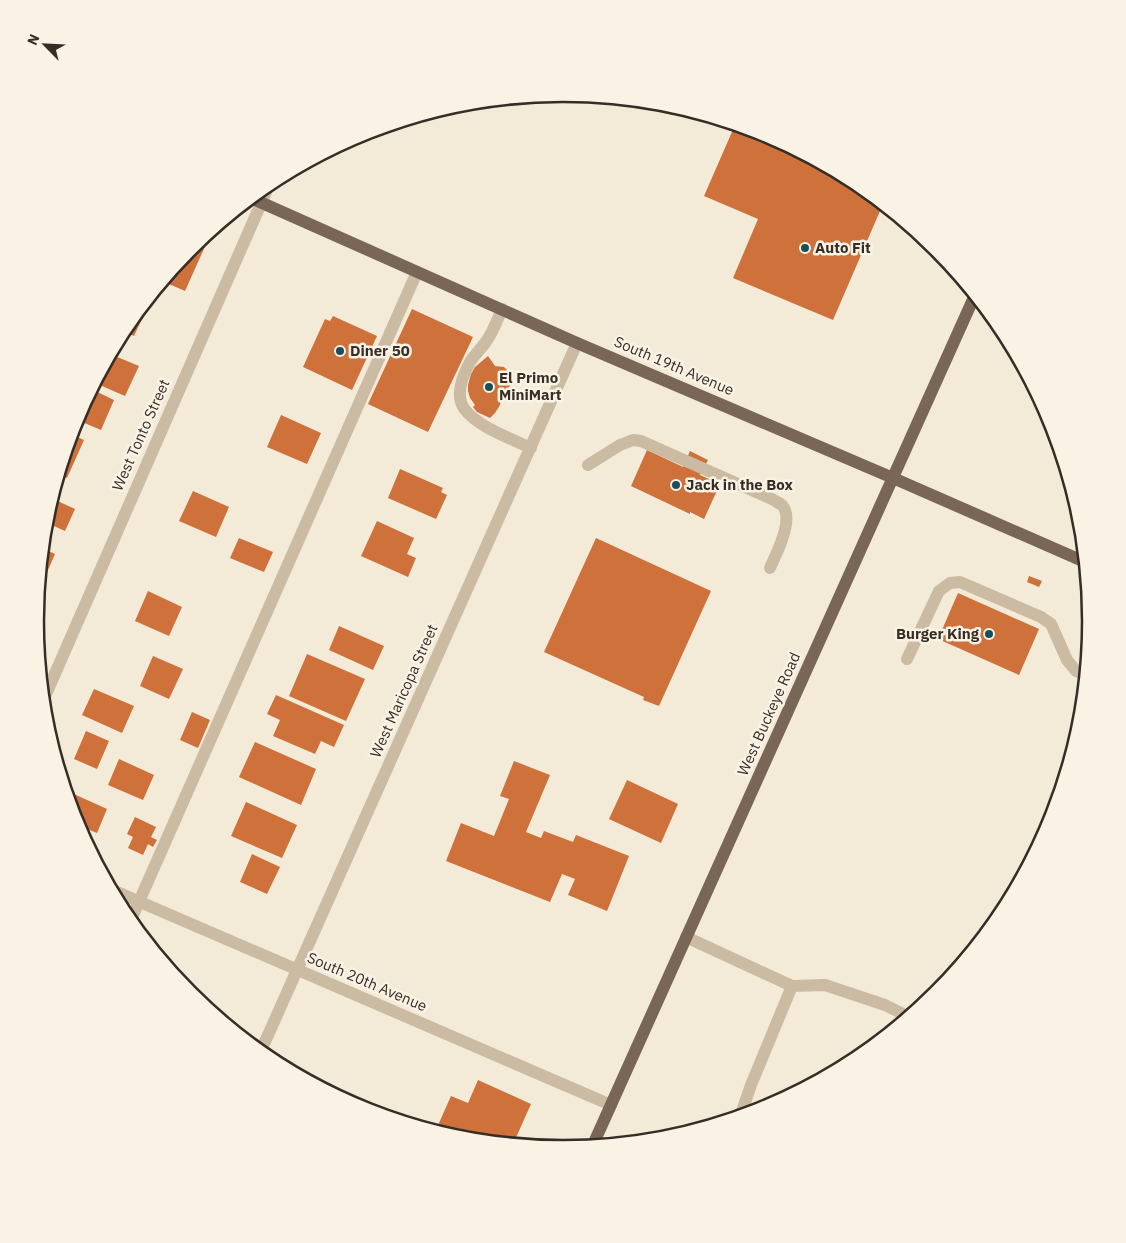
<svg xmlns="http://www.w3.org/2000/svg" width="1126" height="1243" viewBox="0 0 1126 1243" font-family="'IBM Plex Sans',sans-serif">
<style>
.building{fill:#ce713b}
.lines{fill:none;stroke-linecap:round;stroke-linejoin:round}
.minor{stroke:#ccbba3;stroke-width:12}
.major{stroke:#796656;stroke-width:12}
.poi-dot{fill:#194e5a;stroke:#faf3e5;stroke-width:2}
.labels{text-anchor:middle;stroke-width:5;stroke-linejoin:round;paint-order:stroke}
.poi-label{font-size:15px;font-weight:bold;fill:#362d26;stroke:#faf3e5;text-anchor:start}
.street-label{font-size:15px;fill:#362d26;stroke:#faf3e5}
.rim{fill:none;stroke:#362d26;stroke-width:2.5}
</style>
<rect width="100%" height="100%" fill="#f3ead8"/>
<path class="building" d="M735,125L765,134L857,183L883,204L833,320L733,278L758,219L704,196Z
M200,239L207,242L185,291L162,281L190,248Z
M143,306L147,308L134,336L123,331Z
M412,309L473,337L428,432L368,404Z
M333,316L377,336L352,390L303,367L325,319L330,321Z
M110,354L139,366L125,396L95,383Z
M488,356L495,366L504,367L509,372L511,377V384L507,390L502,394L500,405L495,413L490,418L477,412L473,407L475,405L470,398L468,391V385L471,374L475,367Z
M91,389L114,400L101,430L75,419Z
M281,415L321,433L307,464L267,447Z
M71,434L84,440L67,478L59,474Z
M647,450L683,467L690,451L708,460L700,475L720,484L704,519L690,512V514L631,486Z
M400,469L443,488L441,492L447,495L436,519L388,498Z
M193,491L229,507L216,537L179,521Z
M51,498L75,509L65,531L45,522Z
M377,521L414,538L407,554L416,558L408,577L361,556Z
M239,538L273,552L264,572L230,558Z
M596,538L711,591L659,706L643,700L644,697L544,652Z
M42,548L55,554L45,577L40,575Z
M1029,576L1042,581L1039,587L1027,582Z
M148,591L182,607L169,636L135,621Z
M958,593L1039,629L1019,675L938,639Z
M339,626L384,646L373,670L329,650Z
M307,654L365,679L346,721L289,696Z
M153,656L183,669L169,699L140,686Z
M94,689L134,706L122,733L82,715Z
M276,695L344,725L334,747L321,741L315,754L273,736L280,720L267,714Z
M192,712L210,720L198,748L180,740Z
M86,731L109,741L97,769L74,759Z
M255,742L316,769L301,805L239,777Z
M119,759L154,775L143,800L108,785Z
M514,761L550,775L526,832L541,838L544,831L573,842L576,835L629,856L607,911L568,895L575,879L562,874L550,902L446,861L461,823L494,836L509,799L500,796Z
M627,780L678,804L661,843L609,819Z
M65,790L107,809L97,833L75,824Z
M246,802L297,825L282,858L231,836Z
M135,817L156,827L151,837L157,840L153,847L148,844L143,855L128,848L133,837L127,834Z
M252,854L280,867L267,894L240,882Z
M478,1080L531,1104L514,1142L521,1145L460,1139L435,1132L451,1096L468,1103Z"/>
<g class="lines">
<path class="minor" d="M502,309C498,318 494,329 489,337C484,346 476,353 470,362C464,373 457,389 461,402C467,423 512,439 531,448
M588,465L620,445L633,440L641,441L772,499C775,501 779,503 782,505C795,519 776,554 770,568
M907,659L939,591L950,583L960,582L1041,617L1051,624L1067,660L1076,671L1086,675
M43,701L270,183
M110,889L611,1105
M130,922L417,272
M686,937L792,986L825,985L885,1005L909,1017
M260,1053L577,343
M740,1117L751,1085L792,986"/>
<path class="major" d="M251,198L577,343L893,478L1085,562
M592,1147L975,295"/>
</g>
<g class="poi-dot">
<circle cx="805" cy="248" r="5"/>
<circle cx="340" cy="351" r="5"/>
<circle cx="489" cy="387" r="5"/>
<circle cx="676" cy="485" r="5"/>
<circle cx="989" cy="634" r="5"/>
</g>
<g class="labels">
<g class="poi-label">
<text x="815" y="253">Auto Fit</text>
<text x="350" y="356">Diner 50</text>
<text x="499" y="383">El Primo<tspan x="499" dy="17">MiniMart</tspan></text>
<text x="686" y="490">Jack in the Box</text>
<text x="979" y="639" text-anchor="end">Burger King</text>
</g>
<g class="street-label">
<text transform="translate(674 366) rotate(23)" y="5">South 19th Avenue</text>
<text transform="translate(141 435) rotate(-66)" y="5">West Tonto Street</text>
<text transform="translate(404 691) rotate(-66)" y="5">West Maricopa Street</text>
<text transform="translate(769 714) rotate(-66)" y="5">West Buckeye Road</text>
<text transform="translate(367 982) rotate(23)" y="5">South 20th Avenue</text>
</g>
</g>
<path d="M0 0H1126V1243H0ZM44 621a519 519 0 1 1 1038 0a519 519 0 1 1-1038 0Z" fill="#faf3e5" fill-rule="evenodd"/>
<path class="rim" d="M44 621a519 519 0 1 1 1038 0a519 519 0 1 1-1038 0Z"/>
<g transform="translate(45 45) rotate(294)" stroke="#faf3e5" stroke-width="4" paint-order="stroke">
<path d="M0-4L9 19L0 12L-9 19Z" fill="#362d26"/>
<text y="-8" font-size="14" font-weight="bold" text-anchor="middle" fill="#362d26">N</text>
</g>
</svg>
